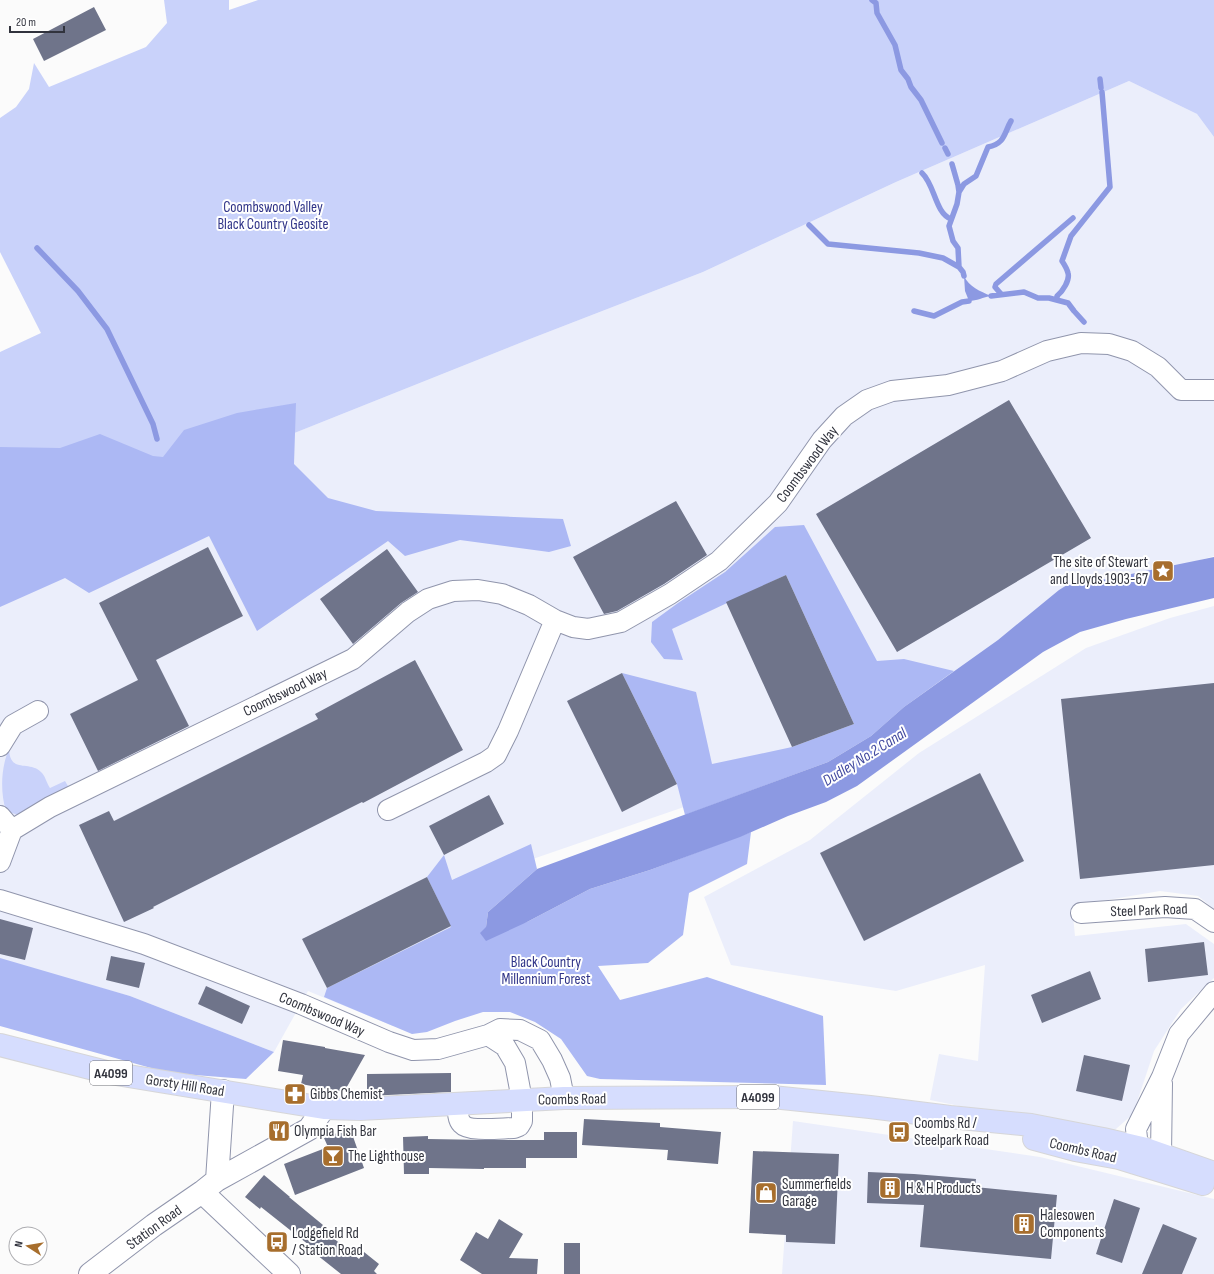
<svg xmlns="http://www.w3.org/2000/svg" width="1214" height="1274" viewBox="0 0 1214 1274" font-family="'Sofia Sans Condensed',sans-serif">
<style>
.built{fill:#ebeefb}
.green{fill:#c9d2fa}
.forest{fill:#acb8f4}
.water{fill:#8c99e2}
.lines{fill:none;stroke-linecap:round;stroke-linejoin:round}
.stream{stroke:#8c99e2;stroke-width:5.5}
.building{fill:#6f748a}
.street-casing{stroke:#9095ac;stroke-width:22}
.secondary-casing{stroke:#9095ac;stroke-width:24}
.primary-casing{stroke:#d6d6d8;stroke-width:24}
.street{stroke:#fff;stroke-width:20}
.secondary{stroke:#fff;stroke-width:22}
.primary{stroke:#d6ddfe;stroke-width:22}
.labels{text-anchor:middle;stroke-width:4;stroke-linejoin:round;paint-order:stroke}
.shield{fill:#fff;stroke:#6f7077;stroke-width:1}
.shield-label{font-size:14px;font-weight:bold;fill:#31333d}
.park-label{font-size:15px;fill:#303488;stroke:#fff}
.street-label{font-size:15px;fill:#31333d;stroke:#fff}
.poi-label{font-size:15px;fill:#31333d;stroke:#fff;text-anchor:start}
.water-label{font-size:16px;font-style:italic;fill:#424aa0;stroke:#fff}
</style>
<rect width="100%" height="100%" fill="#fbfbfb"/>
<path class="built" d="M1129,81L1197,114L1214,137V556L1105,588L841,753L454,886L475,925L393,1026L308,991L274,1052L130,996L0,960V508L287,436L530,339L703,272L896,182Z
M1214,606V909L1198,896L1160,891L1072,906L1075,936L1186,924L1214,944V978L1181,1009L1154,1051L1133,1114L1108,1136L930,1100L939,1054L978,1061L985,965L896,991L731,965L704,897L810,840L919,753L1086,648L1170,618Z
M793,1121L1040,1157L1214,1199V1274H782Z"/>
<path class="green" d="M164,0H229V10L258,0H1214V137L1197,114L1129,81L896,182L703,272L530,339L287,436L0,508V352L41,333L0,252V118L16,107L29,89L34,63L49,87L146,47L167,23Z
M9,749C10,774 29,760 41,772C45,775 47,784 50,788L65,781L68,786L66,790L27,814L18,815L6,811C0,792 1,767 9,749Z"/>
<path class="forest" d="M296,403L294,464L328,498L376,511L563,519L571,546L549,552L460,540L405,556L388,541L257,631L209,536L89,593L65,578L0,607V447L60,448L100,434L153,456L163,457L184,430L237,413Z
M804,525L877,661L904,659L954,671L904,707L871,736L828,762L685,815L677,784L622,673L696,692L712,764L792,747L854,724L786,575L672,629L683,660L664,659L651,642L652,622L678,603L725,572L775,527Z
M751,832L747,864L689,893L683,935L648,963L598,966L620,1000L707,977L823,1016L826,1085L600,1079L587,1076L561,1039L535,1022L510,1012H483L455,1021L427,1032L412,1034L324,997L327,988L451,927L427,877L444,855L452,880L531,844L537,869L488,912L486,927L527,922L590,889L650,870Z
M0,958L130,996L274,1052L246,1079L169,1073L0,1026Z"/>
<path class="water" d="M964,276C969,287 980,291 991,296C983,297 977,301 969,301L965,291Z
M1214,557V598L1126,619L1080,632L1043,652L857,786L826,802L788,816L740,837L650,870L590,889L527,922L486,941L480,933L486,927L488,912L537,869L828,762L871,736L904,707L998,640L1059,590L1067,585L1087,583Z"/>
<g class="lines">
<path class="stream" d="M872,0L876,3L877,13L895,45L901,70L908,79L911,87L921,100L942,143
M1100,79L1101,88
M945,148L948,154
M952,164L958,185L959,192L957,204L949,226L953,241L958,248L959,267L963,272L964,276
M922,173C935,185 935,213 951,219
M959,192L964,184L976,176L988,147C1005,144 1004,133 1011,121
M809,225L828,244L919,253L943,258L959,267
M37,248L78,291L107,329L153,424L157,439
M1001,294L995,287L996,284L1073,218
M991,296L1024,292L1038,298H1049L1068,303L1074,311L1084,322
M1057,300V296C1063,291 1070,280 1068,273C1067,269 1064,264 1062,261L1071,236L1110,187L1102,92
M914,311L934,316L962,302L969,301"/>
</g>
<path class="building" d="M94,7L106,30L44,61L33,39Z
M1009,400L1091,538L897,652L816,514Z
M676,501L707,555L664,584L617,611L604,614L573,557Z
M208,547L243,616L156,660L189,726L98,771L70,714L138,680L99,603Z
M387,549L418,592L401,603L353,644L320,599Z
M786,575L854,724L792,747L726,602Z
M415,660L463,750L363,803L362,802L153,907L154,908L124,922L79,825L109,811L114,821L318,719L315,714Z
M622,673L677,784L622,812L567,701Z
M1214,683V865L1080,879L1061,699Z
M980,773L1024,861L864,941L820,853Z
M489,795L504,824L444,855L429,826Z
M427,877L451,926L327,988L302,939Z
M0,919L33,928L25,960L0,954Z
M1204,942L1208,975L1148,982L1145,949Z
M111,956L145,963L139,988L106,980Z
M1090,971L1101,999L1042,1023L1031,995Z
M206,986L250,1006L242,1024L198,1004Z
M283,1040L325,1047V1048L365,1055L344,1092L301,1084L303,1075L278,1071Z
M1084,1055L1130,1065L1122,1101L1076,1091Z
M451,1073V1092L367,1096V1074Z
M584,1119L660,1123V1127L721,1132L718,1164L667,1160L668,1150L582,1145Z
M350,1128L364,1168L295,1195L284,1164L328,1147L324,1138Z
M544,1132H577V1158H526V1168H484V1169L429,1168V1174H404L403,1137L428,1136V1139L486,1140H544Z
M753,1151L839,1154L835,1244L786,1242V1235L749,1233Z
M868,1172L914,1174L976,1179L975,1187L1057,1195L1051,1259L920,1247L924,1205L867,1203Z
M264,1175L290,1197H289L323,1225L321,1228L359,1259L364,1252L379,1264L374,1271L377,1274H341L312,1251L314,1249L261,1207L260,1209L245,1197Z
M1114,1199L1140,1208L1122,1263L1096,1254Z
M499,1219L523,1234L509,1258L538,1259L537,1274H482L460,1260L476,1232L488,1239Z
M1163,1224L1197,1238L1182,1274H1142Z
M564,1243H580V1274H564Z"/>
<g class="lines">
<g class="street-casing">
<path id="street" d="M0,746L13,725L38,711
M388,810L486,762L496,755L508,731L555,620
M0,816L12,830
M0,862L12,830L50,807L353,659L408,612L428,599L453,591L478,590L502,594L529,605L555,620L573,627L588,629L621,622L670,594L719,561L778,503L822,440L844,416L867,400L892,391L948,385L1002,371L1047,351L1081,343L1109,344L1132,351L1158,367L1181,390H1214
M0,900L144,944L301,1004L389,1042L413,1050L438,1049L488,1035L500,1029L520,1030L540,1040L552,1060L560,1078L564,1098
M1081,913L1165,907L1195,909L1214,922
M458,1103C458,1110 457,1119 462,1124C469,1132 502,1128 514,1128L519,1126L522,1121V1100L515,1063L505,1046L488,1035
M1138,1147L1136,1129L1162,1077L1179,1034L1214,992
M1158,1169L1161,1154L1162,1083"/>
</g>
<g class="secondary-casing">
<path id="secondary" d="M217,1180L223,1091
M202,1192L289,1274
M90,1274L154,1225L202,1192L217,1180L309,1129L324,1108"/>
</g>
<g class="primary-casing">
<path id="primary" d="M0,1045L110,1073L324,1108L360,1109L564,1098L772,1097L870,1107L950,1117L1031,1125L1103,1139L1146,1149L1214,1173
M1034,1139L1075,1150L1119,1158L1203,1184"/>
</g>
<use href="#street" class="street"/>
<use href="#secondary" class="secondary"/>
<use href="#primary" class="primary"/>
</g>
<defs>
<g id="sight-square" transform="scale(1.15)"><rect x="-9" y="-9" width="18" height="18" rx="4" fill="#a76e2d" stroke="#fff"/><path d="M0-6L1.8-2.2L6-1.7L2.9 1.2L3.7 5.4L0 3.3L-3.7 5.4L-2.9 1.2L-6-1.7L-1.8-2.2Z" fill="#fff"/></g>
<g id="pharmacy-square" transform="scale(1.15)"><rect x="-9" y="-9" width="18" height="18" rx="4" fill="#a76e2d" stroke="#fff"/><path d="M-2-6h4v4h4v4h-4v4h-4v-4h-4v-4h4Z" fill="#fff"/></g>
<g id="restaurant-square" transform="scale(1.15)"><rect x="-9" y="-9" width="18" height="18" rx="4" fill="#a76e2d" stroke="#fff"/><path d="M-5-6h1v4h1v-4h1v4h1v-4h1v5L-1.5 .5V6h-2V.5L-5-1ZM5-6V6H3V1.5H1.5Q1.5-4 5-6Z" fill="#fff"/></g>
<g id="bus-square" transform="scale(1.15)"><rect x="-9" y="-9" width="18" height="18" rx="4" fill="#a76e2d" stroke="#fff"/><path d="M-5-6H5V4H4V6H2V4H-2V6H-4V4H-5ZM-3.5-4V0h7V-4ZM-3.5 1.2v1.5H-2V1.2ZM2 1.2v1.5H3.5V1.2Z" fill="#fff"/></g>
<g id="bar-square" transform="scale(1.15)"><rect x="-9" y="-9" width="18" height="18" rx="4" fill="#a76e2d" stroke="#fff"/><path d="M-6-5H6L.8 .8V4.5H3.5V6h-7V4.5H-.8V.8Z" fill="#fff"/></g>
<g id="building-square" transform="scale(1.15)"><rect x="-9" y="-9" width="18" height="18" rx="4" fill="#a76e2d" stroke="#fff"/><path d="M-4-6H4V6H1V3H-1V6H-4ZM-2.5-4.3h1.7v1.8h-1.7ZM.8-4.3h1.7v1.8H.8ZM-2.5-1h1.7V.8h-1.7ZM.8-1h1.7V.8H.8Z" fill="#fff"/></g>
<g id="shop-square" transform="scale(1.15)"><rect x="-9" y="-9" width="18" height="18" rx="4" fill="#a76e2d" stroke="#fff"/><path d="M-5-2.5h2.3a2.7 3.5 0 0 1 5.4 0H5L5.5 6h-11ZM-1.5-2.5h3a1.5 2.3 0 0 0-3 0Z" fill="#fff"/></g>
</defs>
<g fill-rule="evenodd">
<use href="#sight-square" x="1163" y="571"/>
<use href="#pharmacy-square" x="295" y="1094"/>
<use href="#restaurant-square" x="279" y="1131"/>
<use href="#bus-square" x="899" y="1132"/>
<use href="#bar-square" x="333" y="1156"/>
<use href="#building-square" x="890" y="1188"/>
<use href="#shop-square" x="766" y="1193"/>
<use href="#building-square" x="1024" y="1224"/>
<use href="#bus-square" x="277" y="1242"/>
</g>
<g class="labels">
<g class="shield">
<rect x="90" y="1061" width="42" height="24" rx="3"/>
<rect x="737" y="1085" width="42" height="24" rx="3"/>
</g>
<g class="shield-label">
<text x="111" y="1078">A4099</text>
<text x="758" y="1102">A4099</text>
</g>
<g class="park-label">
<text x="273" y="212">Coombswood Valley<tspan x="273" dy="17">Black Country Geosite</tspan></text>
<text x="546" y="967">Black Country<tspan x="546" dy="17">Millennium Forest</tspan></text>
</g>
<g class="street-label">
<text transform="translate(807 464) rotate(-53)" y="5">Coombswood Way</text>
<text transform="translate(285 692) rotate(-26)" y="5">Coombswood Way</text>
<text transform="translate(1149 910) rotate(-2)" y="5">Steel Park Road</text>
<text transform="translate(322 1014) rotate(23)" y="5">Coombswood Way</text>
<text transform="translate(185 1085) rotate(9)" y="5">Gorsty Hill Road</text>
<text transform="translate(572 1099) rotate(-1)" y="5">Coombs Road</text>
<text transform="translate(1083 1150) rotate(13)" y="5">Coombs Road</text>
<text transform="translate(154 1227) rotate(-36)" y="5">Station Road</text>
</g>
<g class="poi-label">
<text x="1148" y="567" text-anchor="end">The site of Stewart<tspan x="1148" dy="17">and Lloyds 1903-67</tspan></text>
<text x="310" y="1099">Gibbs Chemist</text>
<text x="914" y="1128">Coombs Rd /<tspan x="914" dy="17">Steelpark Road</tspan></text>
<text x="294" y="1136">Olympia Fish Bar</text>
<text x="348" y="1161">The Lighthouse</text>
<text x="782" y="1189">Summerfields<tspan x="782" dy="17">Garage</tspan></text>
<text x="906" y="1193">H &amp; H Products</text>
<text x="1040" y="1220">Halesowen<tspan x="1040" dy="17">Components</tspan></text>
<text x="292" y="1238">Lodgefield Rd<tspan x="292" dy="17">/ Station Road</tspan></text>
</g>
<g class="water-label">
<text transform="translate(864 756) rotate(-32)" y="6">Dudley No.2 Canal</text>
</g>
</g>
<g transform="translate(28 1246) rotate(282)"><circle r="19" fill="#ffffff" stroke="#adadb1"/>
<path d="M0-3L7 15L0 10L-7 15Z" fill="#a76e2d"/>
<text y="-6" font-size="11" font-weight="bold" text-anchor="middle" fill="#31333d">N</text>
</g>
<path d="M10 26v6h54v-6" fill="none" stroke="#31333d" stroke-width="2"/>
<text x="16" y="26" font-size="12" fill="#31333d" stroke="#ffffff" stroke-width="3" paint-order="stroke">20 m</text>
</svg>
